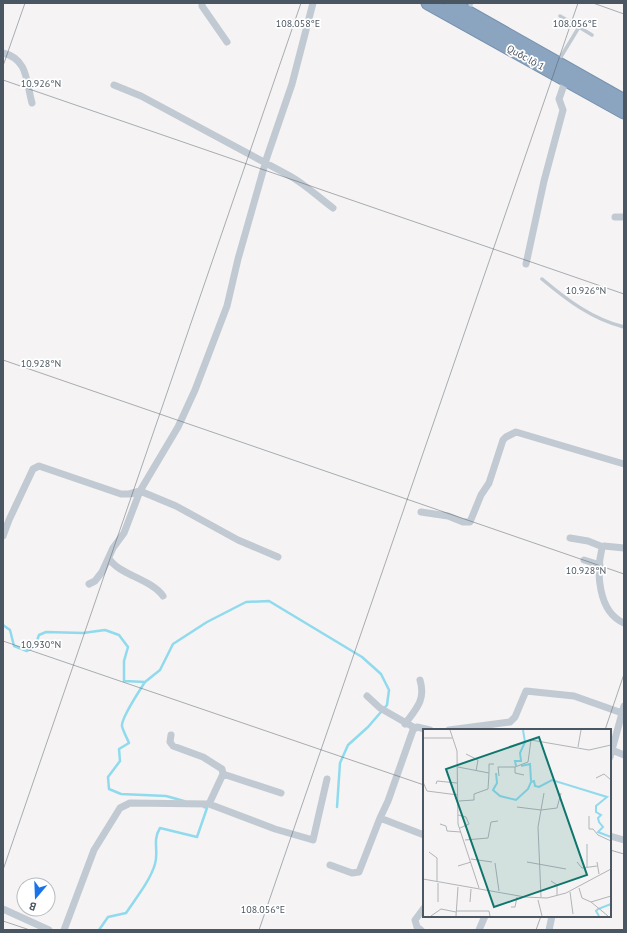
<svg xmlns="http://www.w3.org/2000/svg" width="627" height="933" viewBox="0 0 627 933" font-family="'PT Sans',sans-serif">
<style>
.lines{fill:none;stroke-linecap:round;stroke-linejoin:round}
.stream{stroke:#90daee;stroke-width:2.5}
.highway-casing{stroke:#7690ad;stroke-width:15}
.lane{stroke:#c1cad2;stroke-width:3.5}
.street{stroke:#c1cad2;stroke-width:7}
.highway{stroke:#8ba5c1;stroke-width:13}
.ticks{fill:none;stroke:#4a5661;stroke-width:1;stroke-opacity:0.45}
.labels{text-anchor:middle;stroke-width:3.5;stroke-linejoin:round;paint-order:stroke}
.street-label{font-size:10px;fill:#4a5661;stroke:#fff}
.inset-river{fill:none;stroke:#90daee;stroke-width:2}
.inset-road{fill:none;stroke:#b1b4b9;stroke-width:1}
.view{fill:#0f766e;fill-opacity:0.15;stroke:#0f766e;stroke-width:2}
.inset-edge{fill:none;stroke:#4a5661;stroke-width:2}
.ticks-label{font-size:10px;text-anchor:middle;fill:#4a5661;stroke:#fff;stroke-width:3.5;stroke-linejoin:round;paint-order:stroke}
</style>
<rect width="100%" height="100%" fill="#f5f3f3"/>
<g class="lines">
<path class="stream" d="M3,625L10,630L14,646L27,651L35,646L39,635L46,632L83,633L105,630L119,635L128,647L124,661V681L145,682L160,670L173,644L207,622L246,602L269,601L362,657L381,674L389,690L387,705L368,727L348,745L340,763L337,807
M145,682C140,690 121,718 122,726C123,731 127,738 129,743L119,749L120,761L108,777L109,789L121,794L166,796L184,801
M99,930L108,917L126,913C136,898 150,881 155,864C159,851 152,841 160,828L197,837L207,808L204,807"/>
<g class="highway-casing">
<path id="highway" d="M428,3L624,112
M451,3L624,101"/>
</g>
<path class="lane" d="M468,9L472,3
M560,16L579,27
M559,60L579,27L592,35
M542,279C567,300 592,319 624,327"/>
<path class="street" d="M202,3V6L227,42
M3,53C28,59 26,81 32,103
M114,85L141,96L290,176C306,185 318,197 333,208
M615,217H624
M526,264L544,181L563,110L559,99L566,79
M421,512L448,516L463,522H470L481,495L489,483L503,440L506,437L516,432L624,464
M3,536L9,520L33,469L39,466L121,494H129L140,491L176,506L238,540L278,557
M570,538L588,541L603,547
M624,548L604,546L602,548C596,572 598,612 624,623
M109,558C117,574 151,579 163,596
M584,560L600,565
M89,584L95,581L102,572L113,548L124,533L140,491L178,427L195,390L227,306L238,259L267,157L292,84L313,3
M367,696L380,708L415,728
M405,724C416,709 426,700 420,680
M449,730L510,722L515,717L526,691L574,696L622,713
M612,750L624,755
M610,757L624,706
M223,774L281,793
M209,804L275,829L313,840L327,779
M424,835L380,818L388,801L413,730L417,727L430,730
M610,836L624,840
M330,865L352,873L359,872L380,818
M3,909L49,930
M64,930L94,850L120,808L130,803L209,804L223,774L222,769L203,757L173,746L170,742L171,735
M421,930L417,927L415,920L424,908
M479,930L485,916
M549,930L552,916"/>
<use href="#highway" class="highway"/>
</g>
<path class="ticks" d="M593,3L624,14M3,66L25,3M3,80L624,294M3,360L624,574M3,641L424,785M605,730L624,674M610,850L624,854M3,870L301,3M3,921L30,930M259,930L578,3M536,930L541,916"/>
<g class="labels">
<g class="street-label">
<text transform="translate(526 57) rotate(29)" y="4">Quốc lộ 1</text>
</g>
</g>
<g transform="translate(423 729)">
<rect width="188" height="188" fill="#f5f3f3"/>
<path class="inset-river" d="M93,37L92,32H98L97,24L102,13L100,1M98,37L107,35L108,52M73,44L74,54L70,61L77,67L93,71L105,60L108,53L111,52L112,57L116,58L129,51L184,68L173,77V83L178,86L175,89L176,93L180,98L175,103L188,108M176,187L173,182L175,180L188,175"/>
<path class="inset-road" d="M27,1L34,22L35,95L56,159M0,9H29M155,18L158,1M43,25L55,31L53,42M35,38L66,44L65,60L51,65V71L36,72M66,44V35H71M101,46L92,44V38L105,33L108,11L166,21L188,16M76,47L75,38H92M173,49L181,45L188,51M0,53L4,62L35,66M13,55L14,52L34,54M94,78L118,81L134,79L138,64M35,86L43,88L46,95L37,99M166,87V100H170L175,106L188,112M17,95L23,97L24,102L38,103M42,111L65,109L68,93L75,92M164,115V138M6,123L14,129V152M48,130L69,133M104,133L143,140M154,133L159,139L174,137M174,133L176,145M72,134L76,162M35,137L48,133M0,150L102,168L124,169L143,164L188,140M128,152L134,156V166M15,154V173M156,159L159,169L168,173L185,187M147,163L150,185M118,168L115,98L121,64M115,171L119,187M47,173L48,160M168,173L188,167M88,178H92L94,168M33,182H66L67,187M8,187L18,180L33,183M33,187L35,158"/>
<path class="view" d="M116,8L164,146L71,178L23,40Z"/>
<rect width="188" height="188" class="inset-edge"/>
</g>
<g class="ticks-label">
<text x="575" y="27">108.056°E</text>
<text x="298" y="27">108.058°E</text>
<text x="41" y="87">10.926°N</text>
<text x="586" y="294">10.926°N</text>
<text x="41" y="367">10.928°N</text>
<text x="586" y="574">10.928°N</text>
<text x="41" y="648">10.930°N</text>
<text x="263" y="913">108.056°E</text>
</g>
<rect width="627" height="933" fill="none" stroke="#4a5661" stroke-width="8"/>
<g transform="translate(36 897) rotate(199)"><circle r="19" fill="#ffffff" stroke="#b7bbc0"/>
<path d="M0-3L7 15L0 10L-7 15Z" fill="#1a73e8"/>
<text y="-6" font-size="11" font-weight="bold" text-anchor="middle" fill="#4a5661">B</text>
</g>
</svg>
